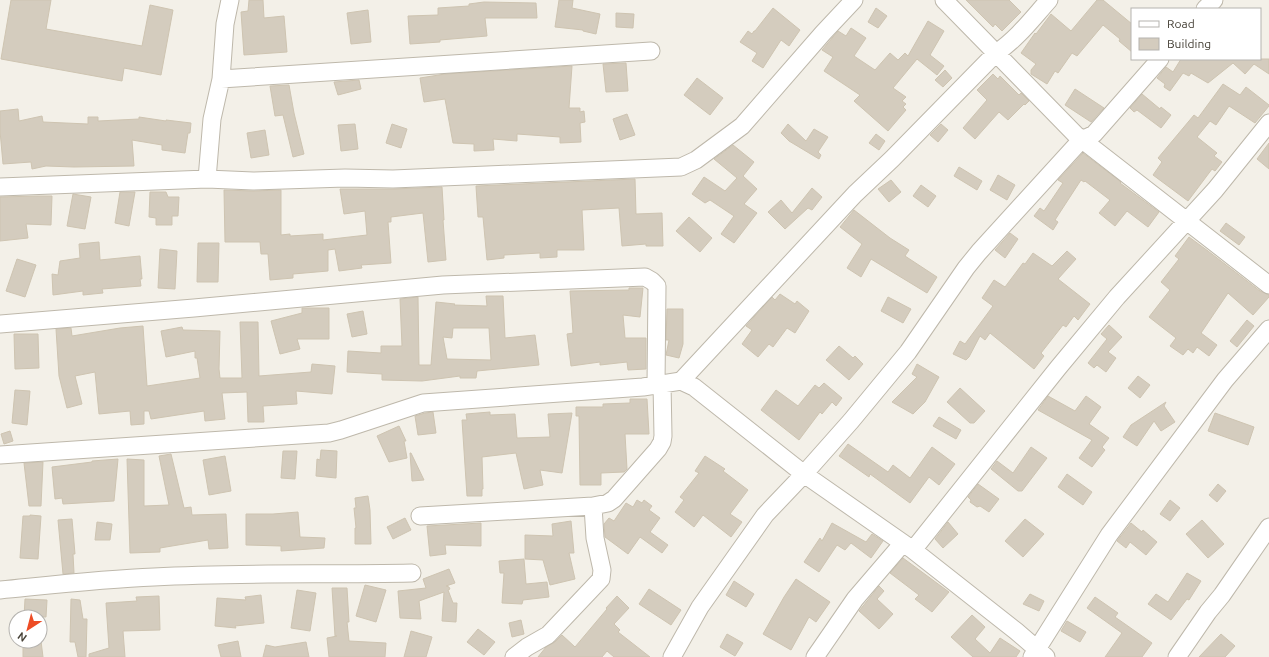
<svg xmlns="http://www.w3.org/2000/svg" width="1269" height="657" viewBox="0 0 1269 657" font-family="Ubuntu,sans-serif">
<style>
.building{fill:#d4ccbe;stroke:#cec4b1;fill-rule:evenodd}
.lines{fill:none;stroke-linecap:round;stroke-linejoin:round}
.minor-casing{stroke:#beb8ab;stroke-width:19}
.minor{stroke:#fff;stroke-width:17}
</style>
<rect width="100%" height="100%" fill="#f3f0e8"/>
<path class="building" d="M11,0H51L46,29L142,46L150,5L173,10L161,75L124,68L122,81L1,59Z
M249,0H263L264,18L284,16L287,52L244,55L241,12L248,11Z
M559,0H573L572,8L600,14L596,34L583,31V30L555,27Z
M966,0H1009L1021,12L1002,31L995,24L993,27Z
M1097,0H1103L1132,24V52L1119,41L1120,39L1103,25L1077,56L1072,53L1058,73L1055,71L1047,84L1031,74V70L1036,64L1021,53L1035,33L1036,34L1051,14L1071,31Z
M484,2L536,3L537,18H485L487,36L440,40V42L410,44L408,16L438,15V8L469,6V4Z
M773,8L800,30L789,46L781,40L763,68L752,61L757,53L740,42L748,31L752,34L754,31H755Z
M876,8L887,16L878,28L868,22Z
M368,10L371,42L351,44L347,13Z
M616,13L634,14L633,28L616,27Z
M928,21L944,31L930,55L944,66L937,75L917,59L893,88L906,97L902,101L906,104L903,107L906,110L888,131L854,101L860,95L824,71L833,57L822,50L838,31L846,36L851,28L866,38L854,56L875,70L890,53L898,60L905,53L908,56Z
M1181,59H1269V74L1254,64L1245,74L1233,63L1208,83L1191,73L1189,76L1183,73L1170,91L1164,87L1165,84L1157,78L1166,67L1173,72Z
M626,63L628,91L606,92L603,64Z
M572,66L569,108H580V112L584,111L585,122L580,123L581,142L560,143V137L517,134V141L493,139L494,150L474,151V144L453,143L445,99L424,102L420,78L445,74Z
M945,70L952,78L943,87L935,80Z
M993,74L998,79L1000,76L1019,95L1021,93L1029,101L1025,105L1024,104L1008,120L999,112L975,139L963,128L987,100L977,90Z
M697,78L723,98L710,115L684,95Z
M359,80L361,89L338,95L334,82Z
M1223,84L1240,95L1246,87L1269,105V106L1255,123L1229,106L1216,125L1210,121L1197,137L1217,153L1214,156L1222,162L1215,171L1212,169L1188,201L1153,175L1162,162L1158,158L1194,115L1198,118Z
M289,85L294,113L304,154L293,157L283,115L275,116L270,86Z
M1075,89L1104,108L1091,122L1065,105Z
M1142,94L1160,109L1161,107L1171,115L1161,128L1137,110L1134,112L1130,108Z
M18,109L19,121L42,116L43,122L88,124V117H98V121L139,119V117L166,121V120L191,123L190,133H188L185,153L162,150V145L132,140L134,166L74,167L46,166L32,169L31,162L3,164L0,131V111Z
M627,114L635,135L620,140L613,119Z
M355,124L358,149L341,151L338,125Z
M392,124L407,129L401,148L386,143Z
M788,124L806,141L814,129L828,137L818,152L821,155L819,159L789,141L781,133Z
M941,124L948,130L938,142L930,135Z
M265,130L269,155L251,158L247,133Z
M876,134L885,141L879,150L869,143Z
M1269,143V169L1257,159Z
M733,145L754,162L743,176L757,189L744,204L757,213L734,243L721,234L734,216L710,200L705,203L692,194L704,177L725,191L737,178L714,159Z
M1083,153L1121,182L1120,183L1159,212L1148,227L1127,211L1115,226L1099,213L1110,200L1085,181L1084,182L1081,180L1055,220L1058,222L1053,230L1034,216L1040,208L1044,211L1063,183L1058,180Z
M959,167L982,181L977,190L954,176Z
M998,175L1015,185L1007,200L990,190Z
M635,179L636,214L662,213L663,246H646V244L622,246L619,208L582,210L584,250H557V257L540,258V253L504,255V258L487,260L483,217H478L476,186Z
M891,180L901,192L889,202L878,189Z
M921,185L936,196L928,207L913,196Z
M442,187L444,220H443L446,260L428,262L423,213L391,217V222H388L391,263L361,265L362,268L339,271L335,249L328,250V271L293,274V278L270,280L268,254H261L260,242H225L224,190L253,191L281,190V235L290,234V236L323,234V240L367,235L365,211L344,214L340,189H393Z
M812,188L822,197L812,210L808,208L785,229L768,212L781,200L792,213Z
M120,192H135L129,226L115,223Z
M150,192H166L168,197H179L178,216H172V225H156V218L149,217Z
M73,194L91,197L85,229L67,226Z
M38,196H52L51,225L26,224L28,238L0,241V197Z
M854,210L890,238L909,250L905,256L937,277L927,293L871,259L861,277L847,268L862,244L840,227Z
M689,217L712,238L700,252L676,231Z
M1226,223L1245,237L1239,245L1220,231Z
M1010,233L1018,239L1005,258L995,250Z
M1189,237L1208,251L1260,291L1269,295V297L1253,315L1228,293L1201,333L1217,345L1209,356L1197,347L1193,353L1188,349L1183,355L1170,346L1176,338L1149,317L1170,290L1161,282L1179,259L1175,256Z
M99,242L100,260L140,256L142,279H140L141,286L102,289L103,293L83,295V291L53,295L52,274L58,275L60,261L80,258L79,244Z
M198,243H219L218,282H197Z
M160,249L177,251L175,289L158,288Z
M1067,251L1076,259L1058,279L1090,304L1078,320L1074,316L1066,327L1063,325L1041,353L1044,356L1034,369L990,333L985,340L980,336L969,357L966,360L953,354L960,341L965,344L993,306L982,298L994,280L1005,287L1023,263L1025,264L1033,253L1052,266Z
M17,259L36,265L25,297L6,291Z
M629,288H643L640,317L623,315L625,338H646V369L628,370L627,362L600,365V362L571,366L567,334L573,333L570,291L629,290Z
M780,294L795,304L797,301L809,311L795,333L787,328L773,347L769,344L758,357L742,344L752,330L746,326L772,297L775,300Z
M486,296H503L505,338L535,335L539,365L477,371L476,378H460V376L422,381L382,380V374L347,372L348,351L381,353V346H402L400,299L418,297L419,365H431L436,302L455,304L454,305L487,306ZM453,328H489L491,360L447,359L443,337L452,338Z
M888,297L911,309L903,323L881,311Z
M302,308H329V339H297L300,349L280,354L271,321L302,313Z
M667,309H683V344L679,358L666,355L669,340H666Z
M363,311L367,334L352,337L347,314Z
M1247,320L1254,326L1237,347L1230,341Z
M240,322H258L259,376L311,372L312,364L335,366L332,394L296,391L297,404L263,406L264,422H248L247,392L222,393L225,419L205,421L204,411L151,419L149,411H144V424L131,425L130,411L99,414L95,372L75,376L82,404L67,408L59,376L56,329L71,328L72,336L120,328L143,326L147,386L200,378L197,358H195V351L166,357L161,331L182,327L183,330L220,331L219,369L220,378H242Z
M1109,325L1122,337L1108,352L1116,358L1106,372L1097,365L1094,368L1088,363L1107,339L1101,334Z
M14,334H38L39,368L15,369Z
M839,346L853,358L855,356L863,364L849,380L826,360Z
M917,364L939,377L925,402L913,414L892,402L917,377L912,374Z
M1138,376L1150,385L1140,398L1128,388Z
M824,383L842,398L836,406L832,402L822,414L820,412L799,440L761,410L776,390L798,406L815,385L819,388Z
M960,388L985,411L974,423H970L947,402Z
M15,390L30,391L27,425L12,423Z
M1048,396L1075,411L1086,396L1101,407L1089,424L1109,438L1102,447L1105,450L1092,467L1079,458L1092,440L1038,410Z
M630,399H647L649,434H625L627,469L624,472L601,473V485H580L579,416H576V407H603V404L630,403Z
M1166,402L1164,406L1175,422L1161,431L1154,421L1137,446L1123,437L1131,425Z
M433,412L436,433L418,435L415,416L425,413Z
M490,412V415L515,414L517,438L550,437L548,414L572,413L562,473L540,470L543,485L524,489L516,453L482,457L483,489H482V496H467L462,420H467L466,414Z
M1215,413L1254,427L1248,445L1208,431Z
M939,417L961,430L956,439L933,426Z
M399,426L406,441H404L407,458L389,462L377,436Z
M10,431L13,441L4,444L1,434Z
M848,444L888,472L893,465L910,478L932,447L955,464L939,485L929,477L910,503L870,474L869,477L839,456Z
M1031,447L1047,458L1022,491H1018L991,469L997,461L1013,473Z
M321,450L337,451L336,478L316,476L317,459L320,460Z
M283,451H297L295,479L281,478Z
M410,453H411L424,480L412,481Z
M171,454L184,508L191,507L192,515L226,514L228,548L209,549L208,540L160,548V552L130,553L127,459L144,460V506L169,505L159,456Z
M225,456L231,491L209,495L203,460Z
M705,456L725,469L723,471L748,490L730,514L742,522L731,537L703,515L694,527L675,512L684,500L680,497L699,473L695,471Z
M118,459L114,501L63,504L62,498L55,499L52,467L92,462V461Z
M43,462L41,506H29L24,463Z
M1067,474L1092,492L1083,505L1058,487Z
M978,484L999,499L989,512L980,506L977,507L970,502L971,500L968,497Z
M1218,484L1226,491L1217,502L1209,495Z
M368,496L370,510L371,544H355V528H356L354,508H356L355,498Z
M637,500L642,503L644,500L652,506L649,510L660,518L650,532L668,545L662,553L640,537L628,554L605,537L604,524L609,518L614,521L626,503L633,507Z
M1170,500L1180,508L1170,521L1160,514Z
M298,512L300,537L325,538L324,548L281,551V546L246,545V514H273Z
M30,515L41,516L38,559L20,558L23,516H30Z
M405,518L411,530L393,539L387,527Z
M72,519L75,554H73L74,573L63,574L58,520Z
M1025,519L1044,534L1023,557L1005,541Z
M1202,520L1224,544L1208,558L1186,534Z
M571,521L574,553H569L575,579L550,585L543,560L525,559V535L553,536L552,524Z
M97,522L112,524L110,540H95Z
M948,522L958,534L943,548L935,539Z
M481,523V546L445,545L446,554L430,556L427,526Z
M832,523L866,542L872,534L883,541L871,558L851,543L845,550L837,545L819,572L804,562L820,538L822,541Z
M1131,523L1142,532L1143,530L1157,542L1146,555L1130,542L1126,548L1117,541Z
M903,558L949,592L932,612L915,599L919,595L890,573Z
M524,559L526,584L547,582L549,597L523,600L522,604L502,603L504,573H500L499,561Z
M449,569L455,583L446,586L449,587L450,589L448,590L453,603H457L456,622L442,621L444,592L419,601L421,619L400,618L398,591L426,588L423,579Z
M1187,573L1201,581L1189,600L1187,599L1171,620L1148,604L1156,594L1168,602Z
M796,579L830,602L816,622L809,617L791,650L763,634L784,597Z
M734,581L754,594L746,607L726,595Z
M365,585L386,590L376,622L356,616Z
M879,586L884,591L877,599L893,614L879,629L859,611Z
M332,588H347L349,622H347L349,641L386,643L385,657H329L327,638L337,636H335Z
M649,589L681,610L671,625L639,604Z
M297,590L316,593L310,631L291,628Z
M1030,594L1044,601L1039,611L1023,604Z
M261,595L264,623L235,626L236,628L215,626L217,598L246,600L245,597Z
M159,596L160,630L123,631L125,657H89V654L109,648L106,603L137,601L136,597Z
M617,596L629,608L614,624L620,630L618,632L650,657H614L607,651L602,657H538L546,647L555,642L562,635L575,647L607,609L606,608Z
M1095,597L1118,613L1115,617L1152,643L1142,657H1105L1122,633L1087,608Z
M25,599L47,600L46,617H24Z
M71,599L80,600L83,619H87L86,657H78L75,642H70Z
M972,615L985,627L975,639L990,653L1000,638L1020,651L1016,657H973L951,637Z
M521,620L524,634L512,637L509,623Z
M1067,621L1086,632L1080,642L1061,631Z
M478,629L495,642L484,655L467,642Z
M411,631L432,637L426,657H404Z
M727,634L743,643L735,656L720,647Z
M1221,634L1235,646L1225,657H1199Z
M23,641H41L43,657H23Z
M238,641L241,657H221L218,645Z
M306,642L309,657H263L266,645L275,647Z"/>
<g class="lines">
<g class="minor-casing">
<path id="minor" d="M944,0L1076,135L1269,285
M1205,9L1214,0
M221,79L651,51
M207,179L212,119L221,79L225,24L230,0
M0,187L207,179L253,181L345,178L393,179L681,167L696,160L742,126L823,33L854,0
M0,324L194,308L443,285L645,277L652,281L657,286L656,385
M681,381L855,194L892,159L996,53C1017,39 1032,19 1049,0
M0,455L329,433L341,430L423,403L643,387L681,381L694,387L804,474L913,550L1016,631L1046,657
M420,516L593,506L608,503L614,499L658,449L662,442L663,436L662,383
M913,550L1058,368L1117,297L1215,190L1269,123
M0,590C51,585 103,579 154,577C240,572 326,575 412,573
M514,657L527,647L548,635L601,579L602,570L595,538L593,506
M672,657L700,607L765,515L804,474L851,421L908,352L966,268L979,252L1082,139L1088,137L1094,134L1160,59
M815,657L855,599L903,543
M1032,657L1109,535L1225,380L1269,329
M1177,657L1208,612L1222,595L1269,527"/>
</g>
<use href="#minor" class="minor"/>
</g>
<rect x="1131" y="8" width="130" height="52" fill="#ffffff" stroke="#b5b3af"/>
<rect x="1139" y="21" width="20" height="6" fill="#ffffff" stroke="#b5b3af"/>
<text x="1167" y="28" font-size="12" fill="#464137">Road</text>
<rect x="1139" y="38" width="20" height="12" fill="#d4ccbe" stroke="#b5b3af"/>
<text x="1167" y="48" font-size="12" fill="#464137">Building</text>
<g transform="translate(28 629) rotate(216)"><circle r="19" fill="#ffffff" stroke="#b5b3af"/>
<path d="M0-3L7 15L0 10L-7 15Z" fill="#ed4c25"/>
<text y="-6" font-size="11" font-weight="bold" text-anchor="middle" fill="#464137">N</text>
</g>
</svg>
